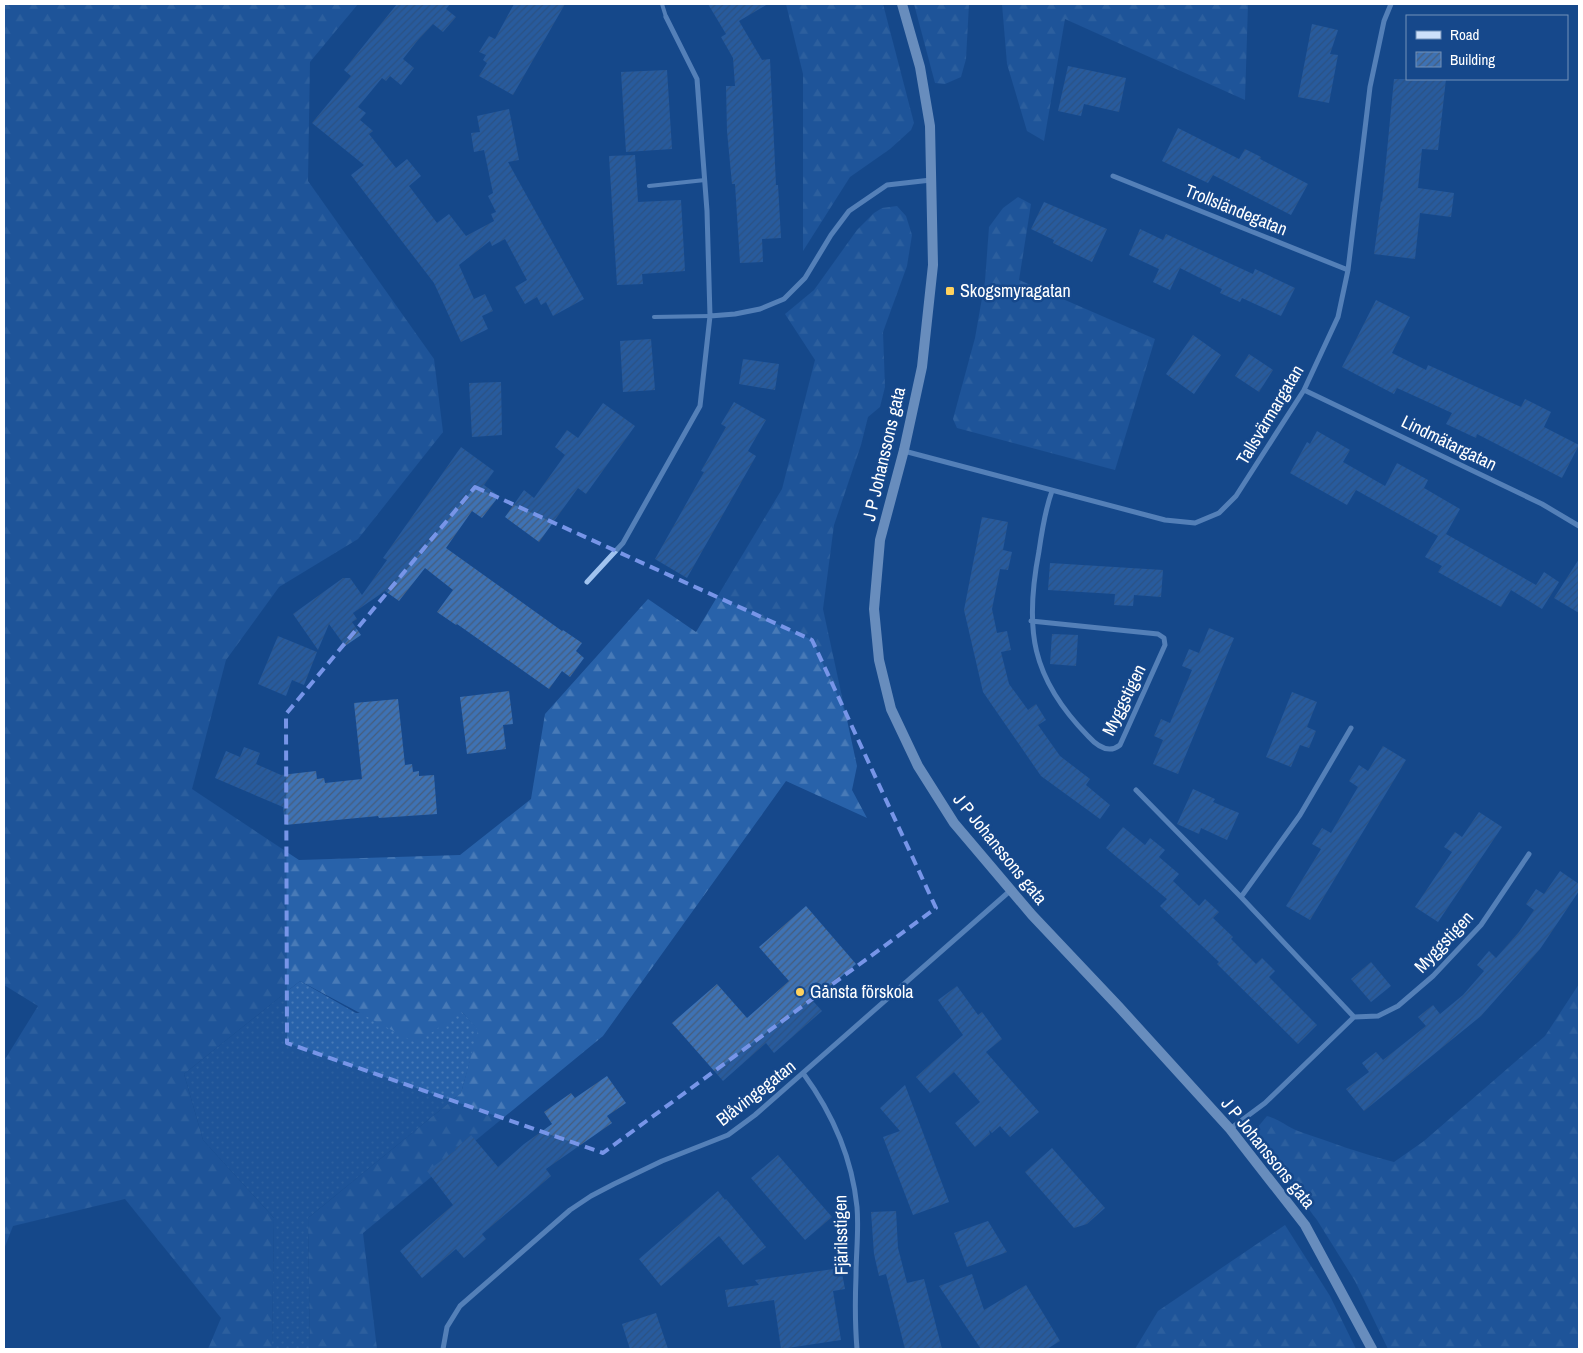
<svg xmlns="http://www.w3.org/2000/svg" width="1583" height="1353" viewBox="0 0 1583 1353" font-family="'Archivo Narrow',sans-serif">
<style>
.grass{fill:url(#grass-dots)}
.forest{fill:url(#forest-firs)}
.building{fill:url(#building-hatch)}
.lines{fill:none;stroke-linecap:round;stroke-linejoin:round}
.lane{stroke:#a0c3ef;stroke-width:4}
.street{stroke:#a0c3ef;stroke-width:5}
.secondary{stroke:#cde0fa;stroke-width:10}
.marked{fill:none;stroke:#7795e8;stroke-width:4;stroke-dasharray:10 6;stroke-linejoin:round}
.poi-dot{fill:#ffd25e;stroke:#16488b;stroke-width:2}
.labels{text-anchor:middle;stroke-width:5;stroke-linejoin:round;paint-order:stroke}
.street-label{font-size:18px;fill:#fff;stroke:#16488b}
.poi-label{font-size:18px;fill:#fff;stroke:#16488b;text-anchor:start}
</style>
<defs>
<pattern id="grass-dots" width="8" height="8" patternUnits="userSpaceOnUse" patternTransform="scale(1.25)"><rect width="8" height="8" fill="#2862aa"/><path d="M2 2h.1M6 6h.1" fill="none" stroke="#487ab7" stroke-width="1.8" stroke-linecap="round"/></pattern>
<pattern id="forest-firs" width="22" height="20" patternUnits="userSpaceOnUse" patternTransform="scale(1.25)"><rect width="22" height="20" fill="#2862aa"/><path d="M5 1l3.5 6h-7zM16 11l3.5 6h-7z" fill="#487ab7"/></pattern>
<pattern id="building-hatch" width="6" height="6" patternUnits="userSpaceOnUse" patternTransform="scale(1.25)"><rect width="6" height="6" fill="#3e72b4"/><path d="M-1 1l2-2M0 6l6-6M5 7l2-2" fill="none" stroke="#465d7b"/></pattern>
</defs>
<rect width="100%" height="100%" fill="#16488b"/>
<path class="grass" d="M300,981L356,1013L462,1012L479,1030L461,1093L308,1218L310,1349H272L274,1218L203,1140L184,1074Z"/>
<path class="forest" d="M4,4H358L310,62L308,181L434,359L443,432L358,539L279,587L226,660L192,789L299,860L460,855L531,799L545,714L648,599L696,632L782,489L815,360L785,314L814,290L857,230L874,213L882,208L897,206L906,216L912,235L907,266L883,332L885,387L880,407L868,417L861,445L834,525L823,609L857,766L852,790L867,818L786,781L603,1036L363,1233L377,1349H310L308,1218L461,1093L478,1030L462,1012L416,1043L300,981L184,1074L203,1140L274,1218L272,1349H208L221,1318L125,1199L13,1226L4,1249V1061L38,1006L4,985Z
M786,4H883L914,123L911,130L890,149L850,177L803,251V74Z
M914,4H969L966,59L961,77L945,84L935,83Z
M1002,4H1248L1245,100L1065,19L1044,141L1027,131L1007,64Z
M1018,197L1031,204L1019,280L1155,339L1115,470L957,428L953,419L975,338L985,281L989,227L1003,208Z
M1579,984V1349H1388L1355,1281L1317,1220L1252,1134L1267,1116C1281,1120 1286,1126 1298,1131C1330,1142 1362,1154 1394,1162L1424,1141L1545,1036Z
M1285,1225L1330,1296L1356,1349H1135L1158,1311Z"/>
<path class="building" d="M397,4H450L446,9L456,17L443,32L433,24L418,40L403,59L414,68L401,85L390,76L386,81L382,78L358,107L366,113L360,120L373,131L369,134L396,168L407,159L421,176L409,186L437,223L449,214L466,236L494,221L491,214L496,212L488,196L493,193L484,150L474,152L471,133L480,132L477,116L509,109L519,160L508,162L584,299L553,316L546,302L541,305L537,297L525,304L515,287L527,280L505,239L492,246L490,241L459,265L474,299L485,294L493,311L482,316L488,329L461,342L434,283L351,175L364,165L312,123L351,76L344,70Z
M514,4H565L513,95L479,76L487,63L483,60L486,55L479,52L489,36L495,39Z
M708,4H768L739,21L762,60L770,59L776,185H778L781,238L762,239L763,262L740,263L735,184H732L727,131L726,86H735L733,58L721,37L726,34Z
M1312,24L1338,30L1330,54L1338,55L1329,103L1298,97Z
M1068,66L1126,78L1119,112L1084,104L1081,116L1058,111Z
M667,70L672,149L626,152L621,72Z
M1394,79H1446L1438,150L1422,149L1418,188L1454,193L1451,217L1420,213L1415,259L1374,254L1381,201L1382,202Z
M1178,128L1239,159L1245,149L1261,157L1260,159L1308,184L1291,215L1213,175L1208,183L1162,161Z
M635,155L638,202L681,200L685,271L642,274L643,284L617,285L609,156Z
M1044,202L1107,229L1092,262L1053,243L1054,240L1031,229Z
M1140,229L1163,240L1166,234L1253,274L1255,269L1295,288L1281,316L1242,298L1240,302L1220,293L1222,289L1180,268L1170,290L1153,282L1159,269L1129,255Z
M1376,300L1410,317L1392,353L1426,370L1428,365L1521,407L1525,399L1551,412L1544,427L1579,445L1562,478L1477,434L1476,438L1446,424L1452,413L1397,388L1394,394L1342,367Z
M1193,335L1221,355L1194,394L1166,374Z
M651,339L655,390L623,392L620,341Z
M1249,354L1273,370L1259,392L1235,376Z
M743,359L779,364L775,390L739,384Z
M501,382L502,435L472,437L469,383Z
M734,402L766,420L748,451L756,456L687,578L655,559L704,472L701,471L726,427L721,424Z
M603,403L635,426L586,494L578,488L539,542L505,517L524,490L534,498L565,455L555,447L567,430L578,438Z
M1317,431L1350,450L1343,462L1385,486L1397,463L1428,480L1424,488L1460,509L1446,534L1536,585L1544,572L1559,582L1542,609L1511,590L1501,607L1438,572L1442,566L1425,557L1438,536L1356,490L1347,505L1290,473L1307,442L1310,444Z
M461,447L494,471L484,485L499,496L482,518L472,511L446,548L562,631L563,630L582,643L576,651L584,658L570,677L562,671L549,689L457,624L456,625L437,612L453,590L425,568L399,601L385,591L353,613L357,619L352,622L361,635L345,646L329,624L318,650L293,614L343,578H350L362,595L387,560L383,558Z
M982,517L1008,522L1003,550L1012,552L1008,570L1000,569L992,609L997,633L1007,631L1011,650L1001,652L1009,684L1028,710L1036,704L1046,720L1038,725L1060,756L1090,779L1086,785L1110,805L1100,819L1041,776L983,692L964,610Z
M1579,559V613L1554,598Z
M1050,563L1163,570L1161,597L1134,595L1133,606L1114,605L1115,594L1048,590Z
M1209,628L1234,638L1178,774L1153,764L1163,740L1154,736L1161,719L1170,723L1192,670L1182,666L1189,649L1199,653Z
M1052,634L1078,635L1076,666L1050,664Z
M278,636L317,652L304,685L292,680L286,696L258,684Z
M509,691L513,724L503,725L506,749L467,754L460,697Z
M1292,692L1317,702L1307,727L1316,731L1309,748L1300,745L1291,767L1266,757Z
M398,699L405,765L412,764L413,772L419,771V776L434,775L437,814L379,818L378,816L285,825L283,807L215,778L226,751L240,757L244,747L260,753L256,764L281,775L316,771L317,779L324,778L325,783L362,779L354,703Z
M1383,746L1406,760L1310,920L1286,906L1321,849L1312,844L1322,828L1331,833L1358,787L1349,781L1359,765L1368,771Z
M1193,789L1215,799L1213,802L1239,813L1227,840L1201,828L1199,834L1177,824Z
M1479,812L1502,827L1438,922L1415,907L1452,852L1444,847L1455,832L1462,837Z
M1123,827L1145,845L1150,838L1165,850L1159,857L1179,874L1173,881L1199,906L1205,899L1219,912L1213,918L1233,937L1231,939L1256,964L1262,958L1275,971L1269,977L1317,1025L1298,1044L1217,964L1219,962L1160,906L1167,899L1106,848Z
M1560,871L1579,884V891L1540,949L1481,1016L1364,1111L1346,1089L1369,1072L1362,1063L1376,1052L1383,1060L1426,1026L1418,1017L1433,1005L1440,1014L1463,995L1484,971L1477,965L1489,951L1496,958L1519,932L1534,910L1526,904L1536,889L1544,894Z
M806,906L856,964L813,1001L822,1011L774,1053L766,1043L723,1081L672,1023L717,984L747,1018L789,981L759,947Z
M1371,962L1391,986L1371,1002L1351,979Z
M957,986L978,1015L982,1012L1002,1039L986,1052L1039,1112L1010,1137L1000,1126L992,1133L989,1130L990,1134L975,1147L955,1123L980,1102L954,1072L930,1093L916,1077L963,1035L938,1000Z
M607,1076L626,1103L607,1116L612,1123L546,1169L551,1176L482,1234L486,1239L464,1258L456,1249L422,1278L400,1251L453,1205L427,1171L456,1150L455,1149L471,1135L498,1167L524,1144L552,1124L544,1112L571,1093L575,1098Z
M905,1085L949,1202L913,1215L883,1137L900,1131L880,1108Z
M1052,1148L1105,1208L1087,1224L1074,1228L1025,1172Z
M778,1155L832,1217L805,1240L751,1178Z
M718,1191L725,1200L726,1199L766,1247L743,1265L719,1236L661,1286L639,1259Z
M896,1211L898,1248L907,1283L924,1279L942,1349H905L886,1274L879,1276L874,1254L871,1212Z
M988,1221L1007,1252L967,1267L954,1233Z
M841,1268L845,1289L833,1291L841,1340L781,1349L774,1300L728,1307L725,1290L759,1285L755,1280Z
M972,1274L984,1310L1026,1285L1060,1341L1047,1349H981L939,1286Z
M656,1313L668,1349H630L622,1324Z"/>
<g class="lines">
<path class="lane" d="M662,4L666,17
M649,186L705,180
M654,317L710,316"/>
<path class="street" d="M1113,176L1348,270
M710,316L735,314L760,309L784,299L805,278L831,235L849,211L887,185L931,180
M1304,390L1542,504L1579,526
M904,451L1165,520L1195,523L1219,513L1236,496L1304,390L1338,317L1348,270L1370,87L1384,21L1391,4
M587,582L623,543L700,406L710,316L707,211L697,79L666,17
M1031,621L1158,634L1164,638L1165,645L1120,745C1109,754 1097,746 1088,736C1031,678 1024,629 1039,551C1042,530 1045,510 1052,491
M1136,790L1241,897L1354,1017L1265,1103L1230,1129
M1241,897L1300,815L1351,728
M1354,1017L1378,1016L1398,1006L1433,976L1481,925L1529,854
M803,1073C833,1114 852,1157 857,1207C859,1230 856,1253 856,1276C855,1301 855,1325 857,1349
M443,1349L447,1327L460,1306L570,1210L591,1196L614,1184L662,1161L728,1135L755,1115L1011,890"/>
<path class="secondary" d="M902,4L920,67L930,126L933,265L922,367L904,450L880,540L874,609L879,660L891,709L918,766L954,823L1032,915L1119,1007L1230,1129L1305,1225L1372,1349"/>
</g>
<path d="M0 0H1583V1353H0ZM475,487L812,640L936,908L603,1153L287,1043L286,714Z" fill="#16488b" fill-opacity=".55" fill-rule="evenodd"/>
<path class="marked" d="M475,487L812,640L936,908L603,1153L287,1043L286,714Z"/>
<g class="poi-dot">
<rect x="945" y="286" width="10" height="10" rx="2.5"/>
<circle cx="800" cy="992" r="5"/>
</g>
<g class="labels">
<g class="street-label">
<text transform="translate(1236 210) rotate(22)" y="6">Trollsländegatan</text>
<text transform="translate(1270 415) rotate(-59)" y="6">Tallsvärmargatan</text>
<text transform="translate(1449 443) rotate(26)" y="6">Lindmätargatan</text>
<text transform="translate(884 454) rotate(-77)" y="6">J P Johanssons gata</text>
<text transform="translate(1124 700) rotate(-64)" y="6">Myggstigen</text>
<text transform="translate(1000 849) rotate(51)" y="6">J P Johanssons gata</text>
<text transform="translate(1444 942) rotate(-47)" y="6">Myggstigen</text>
<text transform="translate(756 1093) rotate(-38)" y="6">Blåvingegatan</text>
<text transform="translate(1268 1153) rotate(51)" y="6">J P Johanssons gata</text>
<text transform="translate(841 1235) rotate(-91)" y="6">Fjärilsstigen</text>
</g>
<g class="poi-label">
<text x="960" y="297">Skogsmyragatan</text>
<text x="810" y="998">Gånsta förskola</text>
</g>
</g>
<rect width="1583" height="1353" fill="none" stroke="#ffffff" stroke-width="10"/>
<rect x="1406" y="15" width="162" height="65" fill="#16488b" stroke="#7391b9"/>
<rect x="1416" y="31" width="25" height="8" fill="#cde0fa" stroke="#7391b9"/>
<text x="1450" y="40" font-size="15" fill="#ffffff">Road</text>
<rect x="1416" y="52" width="25" height="15" fill="url(#building-hatch)" stroke="#7391b9"/>
<text x="1450" y="65" font-size="15" fill="#ffffff">Building</text>
</svg>
